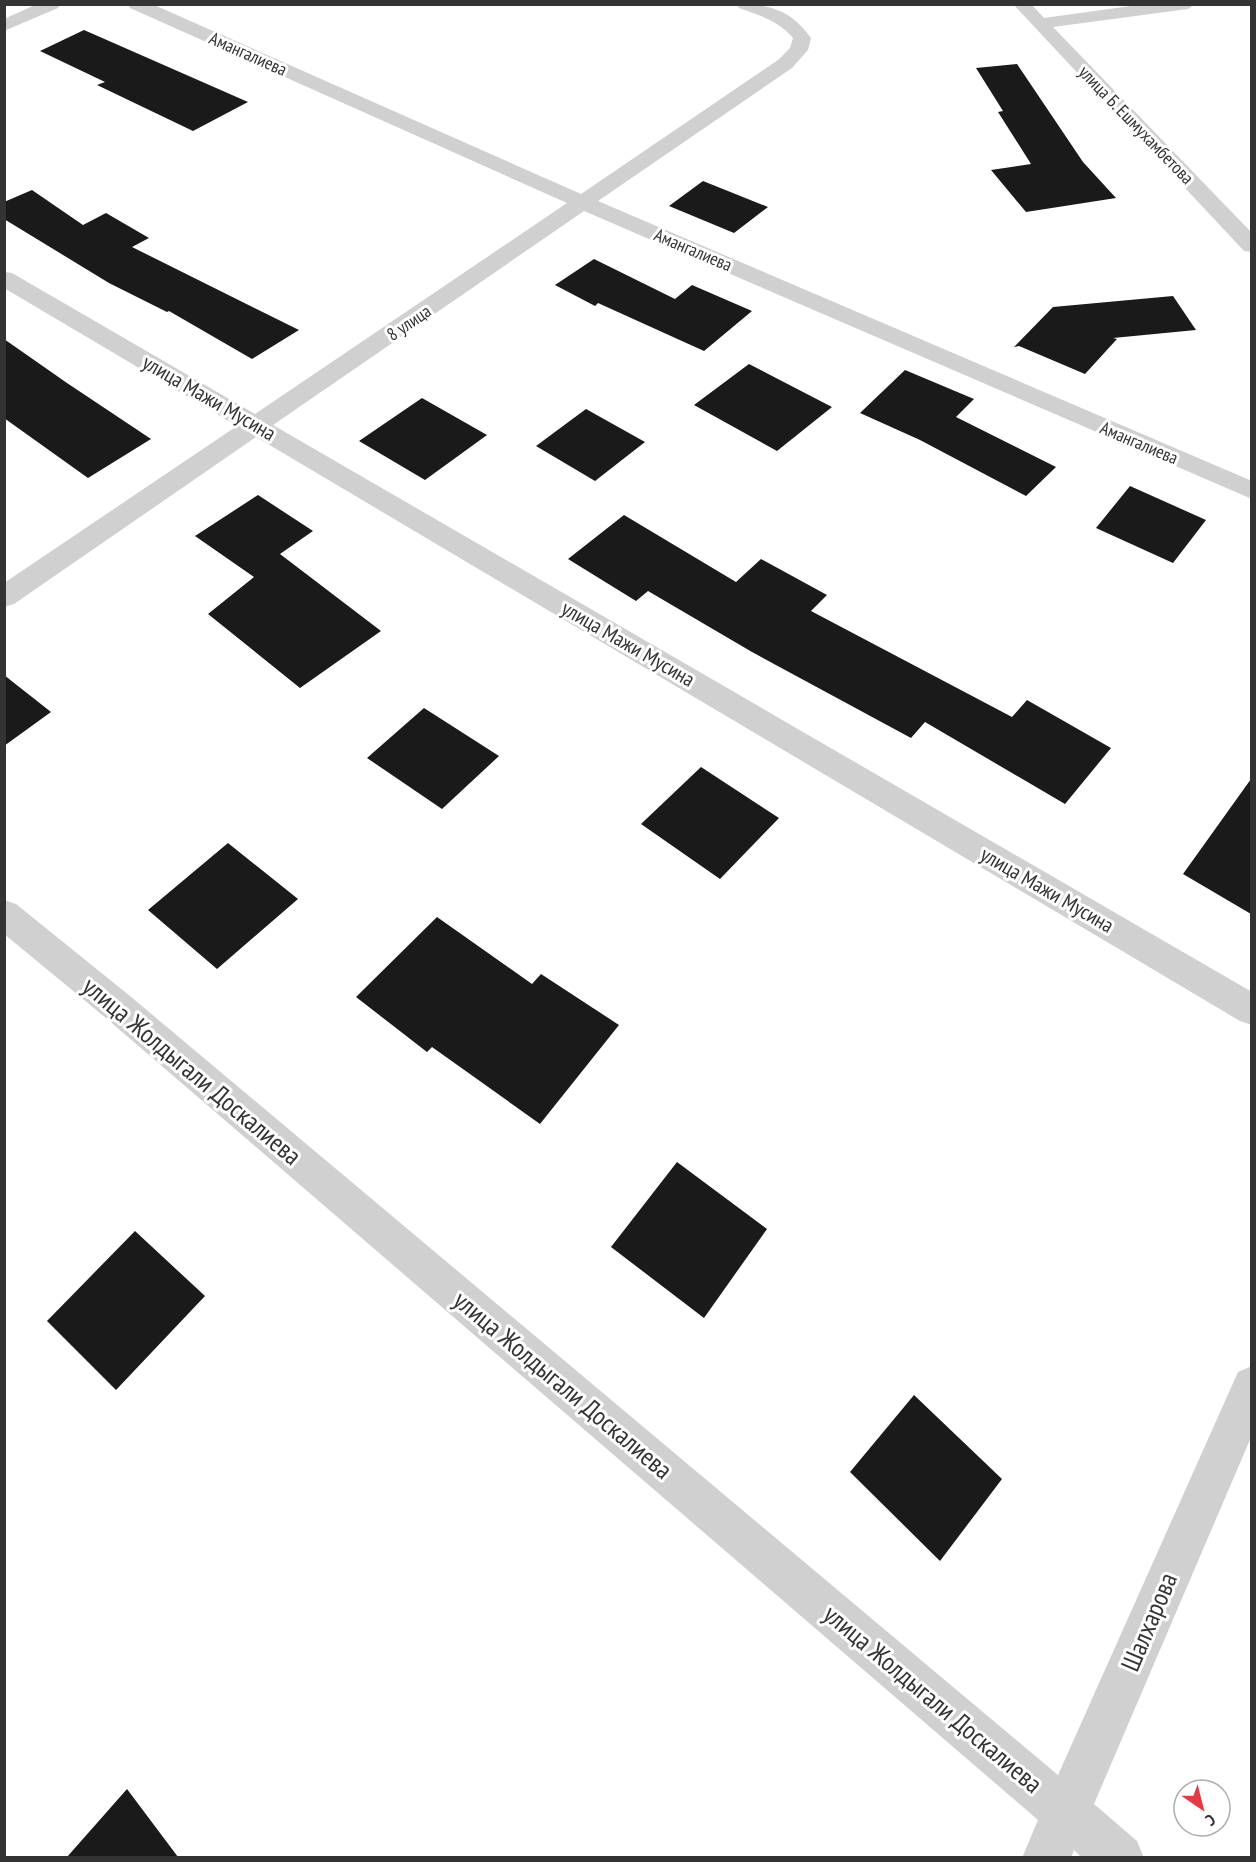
<svg xmlns="http://www.w3.org/2000/svg" width="1256" height="1862" viewBox="0 0 1256 1862" font-family="'PT Sans Narrow',sans-serif">
<style>
.building{fill:#1a1a1a}
.lines{fill:none;stroke-linecap:round;stroke-linejoin:round}
.minor{fill:#d0d0d0;fill-rule:evenodd}
.labels{text-anchor:middle;stroke-width:6;stroke-linejoin:round;paint-order:stroke}
.far-street-label{font-size:18px;fill:#333;stroke:#fff}
.street-label{font-size:21px;fill:#333;stroke:#fff}
.near-street-label{font-size:26px;fill:#333;stroke:#fff}
</style>
<rect width="100%" height="100%" fill="#fff"/>
<path class="building" d="M84,30L248,102L193,131L97,85L105,82L40,51Z
M1017,64L1083,162L1116,198L1026,212L991,170L1031,164L998,112L1003,111L976,68Z
M703,181L768,207L734,233L669,206Z
M32,190L83,225L106,213L149,238L132,247L299,330L252,359L169,311L167,312L109,283L4,219V202Z
M594,259L675,299L692,285L752,311L704,351L598,303L595,306L555,285Z
M1173,296L1196,330L1113,338L1117,339L1085,374L1019,346L1014,347L1053,307Z
M4,339L67,383L151,439L88,478L4,418Z
M749,364L832,407L777,451L694,405Z
M905,370L974,399L956,417L1056,467L1026,496L920,440L860,413Z
M422,398L487,435L425,480L359,441Z
M586,409L645,442L595,481L536,446Z
M1130,486L1206,520L1173,563L1096,528Z
M258,495L313,531L280,554L381,631L300,688L208,614L254,577L195,536Z
M624,515L736,582L761,559L827,595L811,611L1012,717L1027,700L1111,748L1065,804L925,722L911,738L752,652L648,591L636,601L568,559Z
M4,675L51,712L4,746Z
M424,708L499,756L442,809L367,758Z
M701,767L779,818L720,879L641,824Z
M1251,779V914L1183,874Z
M228,843L298,899L217,969L148,910Z
M437,917L532,984L541,974L619,1025L540,1124L432,1047L427,1052L356,997Z
M677,1162L767,1229L704,1318L611,1247Z
M135,1231L205,1296L116,1390L47,1321Z
M914,1395L1002,1479L940,1561L850,1472Z
M127,1789L178,1857H67Z"/>
<g class="lines">
<path class="minor" d="M37,4H60L58,8L4,31V19Z
M128,4H152L581,194L778,60L790,48L793,38C779,21 759,15 739,8L737,4C769,4 791,10 811,38L808,50L792,68L598,201L1252,481V499L584,211L273,425L1252,992V1025L1240,1021L256,437L14,604L4,607V583L237,426L4,288V272L12,273L255,414L567,203L130,8Z
M1013,4H1031L1044,18L1145,4H1196L1188,9L1053,27L1252,233V252L1244,251Z
M4,900L16,904L130,996L1058,1775L1238,1372L1252,1366V1435L1094,1804L1137,1841L1144,1858H1082L1074,1850L1071,1858H1022L1038,1820L106,1018L4,934Z"/>
</g>
<g class="labels">
<g class="far-street-label">
<text transform="translate(248 54) rotate(24)" y="6">Амангалиева</text>
<text transform="translate(1136 125) rotate(46)" y="6">улица Б. Ешмухамбетова</text>
<text transform="translate(693 250) rotate(23)" y="6">Амангалиева</text>
<text transform="translate(409 323) rotate(-34)" y="6">8 улица</text>
<text transform="translate(1139 443) rotate(23)" y="6">Амангалиева</text>
</g>
<g class="street-label">
<text transform="translate(209 398) rotate(30)" y="7">улица Мажи Мусина</text>
<text transform="translate(628 644) rotate(30)" y="7">улица Мажи Мусина</text>
<text transform="translate(1047 890) rotate(30)" y="7">улица Мажи Мусина</text>
</g>
<g class="near-street-label">
<text transform="translate(192 1071) rotate(40)" y="9">улица Жолдыгали Доскалиева</text>
<text transform="translate(563 1385) rotate(40)" y="9">улица Жолдыгали Доскалиева</text>
<text transform="translate(1149 1622) rotate(-67)" y="9">Шалхарова</text>
<text transform="translate(933 1699) rotate(40)" y="9">улица Жолдыгали Доскалиева</text>
</g>
</g>
<rect width="1256" height="1862" fill="none" stroke="#333333" stroke-width="12"/>
<g transform="translate(1202 1808) rotate(145)"><circle r="28" fill="#ffffff" stroke="#adadad" stroke-width="1.5"/>
<path d="M0-4.5L10 22L0 15L-10 22Z" fill="#e63946"/>
<text y="-9" font-size="16" font-weight="bold" text-anchor="middle" fill="#333333">С</text>
</g>
</svg>
